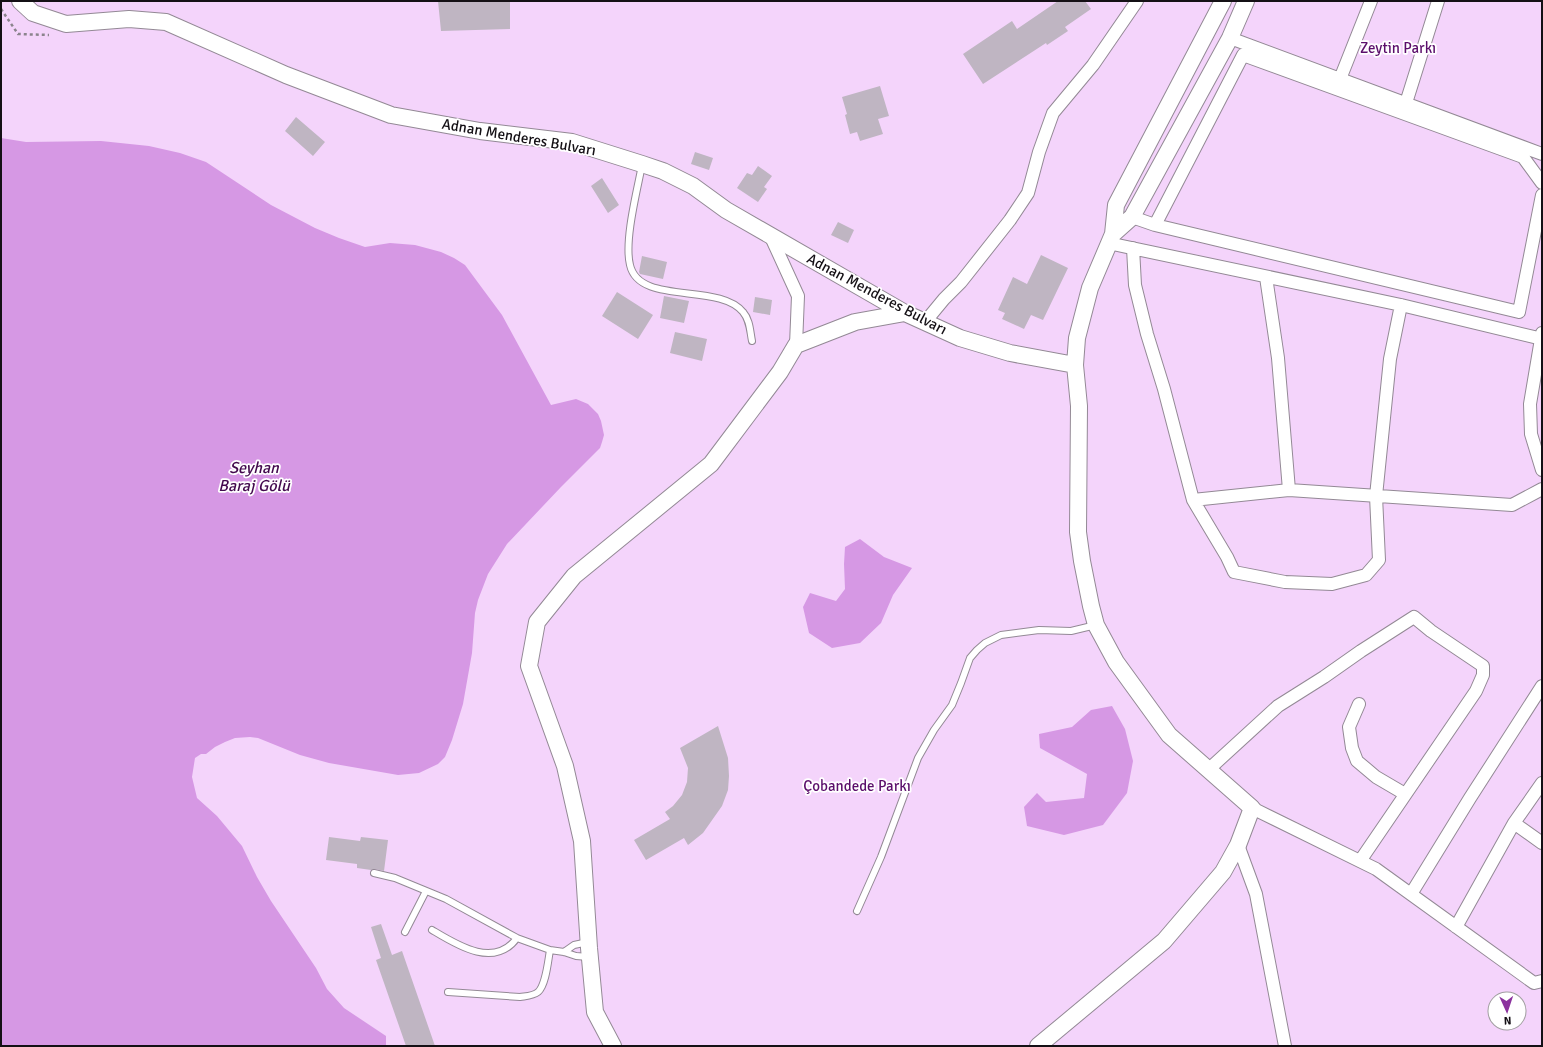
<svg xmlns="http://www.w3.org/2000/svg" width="1543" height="1047" viewBox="0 0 1543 1047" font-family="Signika,sans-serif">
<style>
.green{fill:#f4d4fb;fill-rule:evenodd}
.water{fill:#d698e4}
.building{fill:#bfb5c2}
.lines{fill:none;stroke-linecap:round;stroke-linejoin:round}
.lane-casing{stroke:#938995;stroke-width:8}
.street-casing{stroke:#938995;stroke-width:14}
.secondary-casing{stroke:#938995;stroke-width:18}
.path{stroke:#8b848d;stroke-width:2.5;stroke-dasharray:3 3;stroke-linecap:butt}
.lane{stroke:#fff;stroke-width:6}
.street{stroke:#fff;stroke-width:12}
.secondary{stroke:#fff;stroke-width:16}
.labels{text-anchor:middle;stroke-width:3.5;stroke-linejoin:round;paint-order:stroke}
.park-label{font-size:15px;fill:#5b0e6b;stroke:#fff}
.street-label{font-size:15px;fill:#141015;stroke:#fff}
.water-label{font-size:16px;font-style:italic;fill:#43094e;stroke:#fff}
</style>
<rect width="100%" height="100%" fill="#f9eefc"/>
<path class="green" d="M1,1H1542V1046H1ZM1495,999H1519V1023H1495Z"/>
<path class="water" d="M1,138L26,142L101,141L149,146L180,153L206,162L271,205L315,228L339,238L365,247L390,243L415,245L441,252L454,258L465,265L502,315L551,405L576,399L588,404L598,414L601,421L604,435L602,442L600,448L561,487L507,544L488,574L478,600L475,613L472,653L463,704L452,740L445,757L438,764L419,773L398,775L329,763L300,755L258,738L250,737L235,738L225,742L215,747L206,754H201L195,758L192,777L197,798L217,816L242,846L257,877L271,901L316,968L327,989L344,1008L386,1036V1046H1Z
M860,539L884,557L912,568L893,595L881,623L860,643L832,648L809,633L803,607L810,593L836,601L845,589L844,564L845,547Z
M1112,706L1125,729L1133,761L1127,793L1103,825L1064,835L1027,826L1024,807L1037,793L1046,802L1084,798L1087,774L1040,748L1039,734L1072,727L1091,710Z"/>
<path class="building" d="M438,1H510V29L441,31Z
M1058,1H1085L1091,9L1065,27L1068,31L1047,45L1046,43L983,84L963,54L1012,21L1017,29Z
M880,86L889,116L878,119L883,134L860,141L857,132L850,134L845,115L847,114L842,97Z
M296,117L325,142L313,156L285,131Z
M695,152L713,158L709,170L691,164Z
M758,166L772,176L764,187L767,189L758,202L737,188L747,173L752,175Z
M602,178L619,205L608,213L591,186Z
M838,222L854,230L848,243L831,235Z
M1041,255L1068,268L1043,320L1031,315L1024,329L1002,319L1005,313L998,310L1013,277L1027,284Z
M642,256L667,262L663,279L640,274L639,272Z
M617,292L653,315L638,339L602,316Z
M664,296L689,301L684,323L660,318Z
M755,297L772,300L770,315L753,312Z
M675,332L707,339L702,361L670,353Z
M718,726L728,758L729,776L728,790L722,806L703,833L688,845L684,838L646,860L634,840L670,819L665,812L673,806L682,795L687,782L688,768L680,748Z
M329,837L360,841L361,837L388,840L384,871L375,869L371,870L357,868V864L326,860Z
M381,924L392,955L402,951L435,1046H406L376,960L381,958L371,927Z"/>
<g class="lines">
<g class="lane-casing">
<path id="lane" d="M642,165C637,191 624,241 630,265C639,306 719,282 743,312C750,320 750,331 752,341
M374,873L395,878L446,899L517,938L550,950L564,952L576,956L589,957
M857,911L881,857L918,758L934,730L952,705L961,683L970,658L977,650L985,643L1001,635L1039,630L1071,631L1096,625
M432,930C457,945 494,969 517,938
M405,932L426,891
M564,952L574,945L588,942
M448,992L520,997C526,996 533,996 538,992C546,985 548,961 550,950"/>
</g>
<g class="street-casing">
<path id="street" d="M1230,38L1542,154
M1340,79L1371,1
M1406,103L1438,1
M1132,217L1155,225L1519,312L1542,195
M1155,225L1243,55L1523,157L1542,183
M771,237L798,296L796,345
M1108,243L1401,305L1542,339
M1133,248L1135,285L1147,334L1164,389L1193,500L1227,557L1234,572L1285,582L1332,584L1366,575L1379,560L1376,496L1390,359L1401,305
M1266,277L1278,358L1289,490
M925,322L944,299L961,282L1010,220L1028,193L1039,152L1053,113L1093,65L1137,1
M1542,333L1530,404L1531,434L1542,470
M1193,500L1289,490L1512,505L1542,489
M1359,704L1349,727L1352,748L1357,761L1376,777L1405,794
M1208,770L1278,706L1324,677L1361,651L1414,617L1431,631L1483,666V675L1476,691L1360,861
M1252,808L1376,869L1534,983L1542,981
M1514,823L1542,843
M1238,845L1256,894L1285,1046
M1411,894L1470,798L1542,686
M1456,927L1514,823L1542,783"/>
</g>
<g class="secondary-casing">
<path id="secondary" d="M20,1L33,13L66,24L129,19L166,22L286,75L391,115L480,131L572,142L642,164L663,171L693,186L726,210L905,313L960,338L1010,353L1075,365
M1113,234L1132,217L1230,38L1246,1
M613,1046L595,1012L589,948L582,841L565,766L529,666L537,622L574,576L711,464L780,372L796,345L855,322L905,313
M1038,1046L1164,941L1223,872L1238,845L1252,808L1169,735L1116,662L1096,625L1091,606L1082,561L1078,532L1079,406L1075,365L1077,338L1090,288L1113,234L1116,205L1223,1"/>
</g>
<path class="path" d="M1,9L18,34L49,35"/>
<use href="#lane" class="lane"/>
<use href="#street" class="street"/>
<use href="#secondary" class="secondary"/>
</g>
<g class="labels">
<g class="park-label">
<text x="1398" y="53">Zeytin Parkı</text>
<text x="857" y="791">Çobandede Parkı</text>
</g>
<g class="street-label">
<text transform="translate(519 137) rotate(10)" y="5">Adnan Menderes Bulvarı</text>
<text transform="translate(877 294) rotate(28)" y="5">Adnan Menderes Bulvarı</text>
</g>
<g class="water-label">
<text x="254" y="473">Seyhan<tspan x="254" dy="18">Baraj Gölü</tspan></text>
</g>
</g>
<rect width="1543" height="1047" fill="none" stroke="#141015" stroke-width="4"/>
<g transform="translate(1507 1011) rotate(177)"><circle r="19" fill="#ffffff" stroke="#a19fa1"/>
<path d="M0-3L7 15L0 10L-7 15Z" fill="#8b329e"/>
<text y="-6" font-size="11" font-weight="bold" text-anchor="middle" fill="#141015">N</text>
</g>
</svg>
